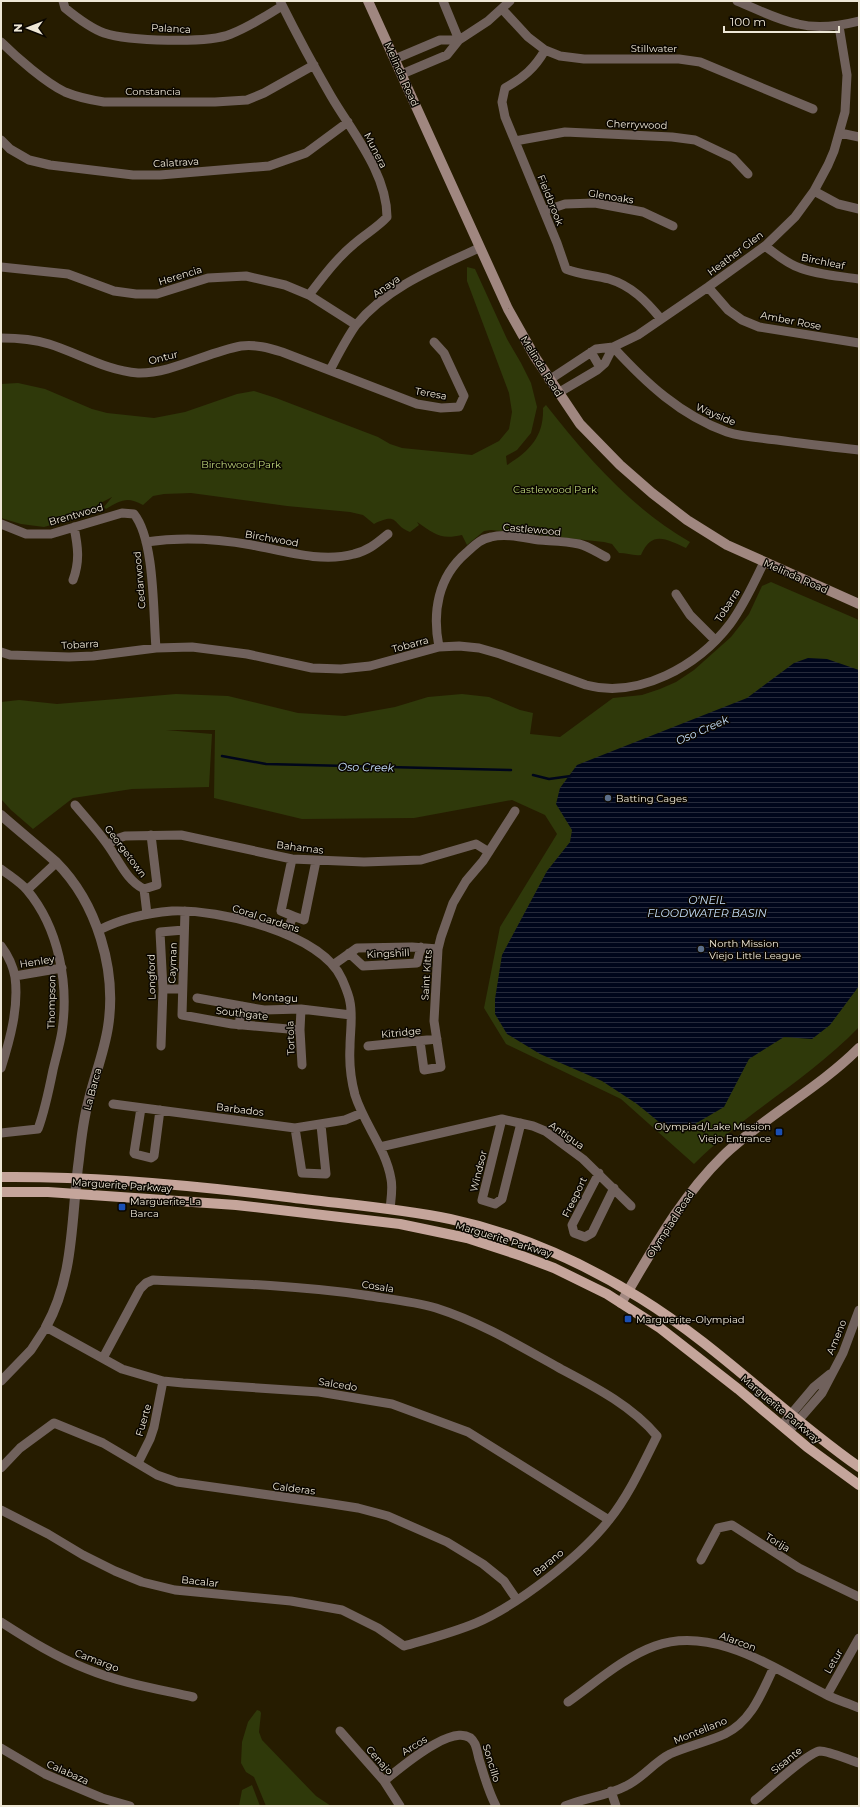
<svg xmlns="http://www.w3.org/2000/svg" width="860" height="1807" viewBox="0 0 860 1807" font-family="Montserrat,sans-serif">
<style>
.green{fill:#2f390a}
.water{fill:url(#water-rules)}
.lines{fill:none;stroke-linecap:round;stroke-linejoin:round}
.stream{stroke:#00061b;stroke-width:2.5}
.minor{stroke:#70615c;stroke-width:9}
.tertiary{stroke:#70615c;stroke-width:10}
.secondary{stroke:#a08780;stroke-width:10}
.primary{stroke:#c5a59b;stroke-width:10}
.service-dot{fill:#5c6f8a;stroke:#0b0701;stroke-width:1.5}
.transit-dot{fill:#1a4fb4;stroke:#0b0701;stroke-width:1.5}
.labels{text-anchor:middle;stroke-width:3;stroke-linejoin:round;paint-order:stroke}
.street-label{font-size:10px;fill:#eee7d6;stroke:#0b0701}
.park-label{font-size:10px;fill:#bed67b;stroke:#0b0701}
.poi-label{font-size:10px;fill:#eee7d6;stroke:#0b0701;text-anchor:start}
.water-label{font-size:11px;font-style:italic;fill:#c7e1fe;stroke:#0b0701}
</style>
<defs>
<pattern id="water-rules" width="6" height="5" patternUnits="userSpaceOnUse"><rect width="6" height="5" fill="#00061b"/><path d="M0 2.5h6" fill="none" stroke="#262a3b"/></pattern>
</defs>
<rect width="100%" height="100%" fill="#261c00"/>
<path class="green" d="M467,267L475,269L507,339L521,363L531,383L537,407L531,433L517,450L506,456L507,465C530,451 544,436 543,408L546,405C587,457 632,509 690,542L686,548C666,539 652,530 641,555C633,556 627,553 619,553L612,544L604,542L491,530L484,531L467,545L462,535C440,540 435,534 417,522L419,525L410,532C392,526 400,511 374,524L363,515L350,512L287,506L191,493L164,494L153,496L143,505C127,496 121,500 106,509L104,507L112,497L97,505L95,513L44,527L21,524L1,518V384L18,383L45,389L92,409L107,413L154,418L185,412L237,394L254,391L276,398L378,437L390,444L402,448L472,455L499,441L509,429L512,412L509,393L467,281Z
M771,582L859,620V1027C809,1079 745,1113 694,1164L621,1099L506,1044L484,1008L500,927L557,834L545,815L512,800L414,818L302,819L214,798L215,730H166L212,734L209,787L132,789L73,798L33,829L11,810L1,799V702L19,700L57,704L176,694L228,696L298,713L345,716L395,707L428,697L462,694L489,697L520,710L533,713L530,734L560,737L613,698L642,695L660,689L676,682L694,670L731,637L749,614L762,586Z
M257,1710L260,1711L261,1713L259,1732L262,1740L316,1796L331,1806H266L254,1777L246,1772L241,1763L242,1742L248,1722Z
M252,1785L260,1806H239L242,1790Z"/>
<path class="water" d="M808,658L827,659L859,670V986L830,1025L812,1039L784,1037L749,1059L724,1107L683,1131H670L637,1104L602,1081L540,1054L507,1034L495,1014V999L502,955L547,871L570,842L572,830L556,804L560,788L577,765L747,698L794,663Z"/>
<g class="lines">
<path class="stream" d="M222,756L266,764L511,770
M533,775L549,779L571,776"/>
<path class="minor" d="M63,1L65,8C76,17 90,28 104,33C128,41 208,44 231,34C249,27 266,16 282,6
M280,1C296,33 313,65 331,96C352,132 387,173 387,217C377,228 365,234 354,244C336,259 323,277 309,295
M443,1L459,40
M737,1C757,9 777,20 798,24C818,29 839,26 859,21
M502,9L528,37L545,50L560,56L584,59H679L700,62L813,109
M1,42C16,57 46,83 65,92C77,97 91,100 104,102H215L247,100L264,93L314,65
M545,50C535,68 523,78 505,88L502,102L505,117L557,243L566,269C580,275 595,275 609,279C632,286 646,301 661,319
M395,59L440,40H459
M402,74L447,55L459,40L488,21L510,1
M840,133L859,137
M1,140L10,149L29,160L50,165L133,175H160L269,166L306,153L348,122
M515,141L565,132L672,137L695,140L733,158L748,174
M814,191L838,204L859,209
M544,211L565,204L595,203L643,212L673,226
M765,246C776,254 787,264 800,268C818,275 840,276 859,279
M1,267L68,274L114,291L136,294H157L208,278L246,276L285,285L309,295L356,325
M708,287L728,310L742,320L759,327L859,343
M1,338C17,338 33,339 49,344C78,353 107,371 138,373C170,374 208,352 241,346C255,344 269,348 282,352L417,404L441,408L459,407L464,396L444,353L434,342
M613,347C646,383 680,415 727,432C742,437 761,438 777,440C805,444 832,447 859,450
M591,352L598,364
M330,370C338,355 346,339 356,325C387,287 436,268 479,248
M549,380L596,349L613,347L638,335L708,287L765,246L795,217L814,191L828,165L834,151L845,112L847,75L839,26
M558,393L597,370L605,363L613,347
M1,524L26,534H51L122,513L134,514C155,540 153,613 156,648
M146,542C180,537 218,539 252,545C284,551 322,563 354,554C368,551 377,543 388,534
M73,580C80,561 78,547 74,527
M676,594L690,615L715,640
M439,647C432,612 438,577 466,553C474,546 480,539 491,537C506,533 525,538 539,540C552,541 566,541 579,544C588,546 598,553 606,557
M1,652L10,655L69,657L93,656L156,648L192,647L247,654L312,668L341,669L370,666L439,647L459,646L479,648L500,654L586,685C639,699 698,666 730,624C744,605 754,583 764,562
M75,805C86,818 98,831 107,844C119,860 126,880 144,889L147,914
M108,845L116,839L125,836L181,835L292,859L364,862L421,860L476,844L489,852
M292,859L281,911L293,916
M1,869C10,876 20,882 27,890C59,928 69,984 62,1031C60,1044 56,1057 53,1070C49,1090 45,1110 38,1129L1,1133
M144,889L157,885L151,835
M27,890L56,863
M185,911L182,1015L232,1024L300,1030
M99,930C121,919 147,913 172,911C218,909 322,933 342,979C345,986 349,995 350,1002C353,1017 350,1032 350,1047C349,1064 351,1080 355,1095C364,1124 386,1149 391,1179C393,1188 391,1199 390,1209
M286,934L293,916L304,920L316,861
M1,946C7,954 13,966 15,977C19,1007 10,1040 1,1068
M349,953L363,966L417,963L421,947
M333,965L357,948L412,947L438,949
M15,976L62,968
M163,989H182
M197,998L264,1010L301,1009L351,1015
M301,1009L300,1030L302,1065
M239,1025L242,1006
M420,1041L424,1070L441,1067L434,1021L438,949L441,937L453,903L466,881L483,861L515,811
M161,1046L163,989L160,932L184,930
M368,1046L437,1039
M113,1104L295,1128L345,1120L362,1113
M141,1108L134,1153L135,1154L151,1158L154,1156L160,1110
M502,1119L482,1200L495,1204L502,1199L521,1123
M295,1128L302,1173L326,1174L321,1125
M380,1147L502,1119L533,1126L545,1131L583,1159L631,1206
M599,1173L572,1225L574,1233L585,1237L592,1233L614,1188
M1,1381L31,1350L46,1327L122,1369L163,1381L183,1383L319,1392L392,1404L468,1432L609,1520
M782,1425L814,1387L830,1374
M789,1431L822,1393L843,1353L859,1310
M138,1463L150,1439L154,1427L163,1381
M1,1468L20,1448L54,1423L103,1443L157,1475L177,1482L326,1503L358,1508L388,1516L447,1542L483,1564L504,1581L517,1600
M1,1510L48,1534L83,1555L115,1571L142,1582L175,1590L291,1601L342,1610L378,1628L404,1646C428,1639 452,1633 476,1623C518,1605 581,1556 609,1520C629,1495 643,1464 657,1436C632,1406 595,1387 561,1369C520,1346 480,1322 436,1308C412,1301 388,1299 364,1295C294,1285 224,1283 153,1280L146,1283L140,1289L103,1358
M701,1560L718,1528L732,1525L799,1568L859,1597
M1,1622C29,1640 56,1657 87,1669C121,1683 158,1689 193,1697
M827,1695L859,1638
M568,1702C595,1683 624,1657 655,1646C713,1625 775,1669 825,1694C836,1700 848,1703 859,1708
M340,1731L384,1781L400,1806
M1,1748L45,1774L102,1798L130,1806
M384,1781C398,1770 461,1714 475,1744C477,1749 478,1755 479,1759C484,1775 488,1791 496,1806
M611,1791L616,1806
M755,1800C767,1791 808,1752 820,1751C829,1751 849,1760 859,1763
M565,1806C585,1798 607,1796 626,1786C643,1778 654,1762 670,1754C688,1746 707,1742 725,1734C752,1721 762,1692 774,1667"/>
<path class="tertiary" d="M1,815C19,831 38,846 56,862C97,903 117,970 108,1027C104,1053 94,1077 88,1103C83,1121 81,1140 79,1159C71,1216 75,1275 46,1327"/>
<path class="secondary" d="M368,1L508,309L535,357L580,424L620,465L652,493L687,520L727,545L859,604
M621,1303C652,1251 680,1198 723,1156C765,1116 818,1089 859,1048"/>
<path class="primary" d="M1,1177C96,1176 192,1185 287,1197C341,1204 396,1208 450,1219C516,1233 582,1262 640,1298C718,1346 783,1414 859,1467
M1,1192H48L236,1205L400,1224L467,1238L522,1256L554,1268L607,1294L660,1328L738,1389L807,1447L859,1485"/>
</g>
<g class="service-dot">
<circle cx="608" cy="798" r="4"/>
<circle cx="701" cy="949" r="4"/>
</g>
<g class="transit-dot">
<rect x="775" y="1128" width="8" height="8" rx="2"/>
<rect x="118" y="1203" width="8" height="8" rx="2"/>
<rect x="624" y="1315" width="8" height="8" rx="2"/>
</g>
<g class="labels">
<g class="street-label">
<text transform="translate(171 28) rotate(3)" y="4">Palanca</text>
<text x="654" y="52">Stillwater</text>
<text transform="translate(402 74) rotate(66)" y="4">Melinda Road</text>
<text x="153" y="95">Constancia</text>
<text transform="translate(637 124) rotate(2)" y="4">Cherrywood</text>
<text transform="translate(376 150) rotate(63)" y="4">Munera</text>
<text transform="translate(176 162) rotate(-3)" y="4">Calatrava</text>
<text transform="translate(611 196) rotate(9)" y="4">Glenoaks</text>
<text transform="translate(551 200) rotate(68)" y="4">Fieldbrook</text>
<text transform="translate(735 253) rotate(-37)" y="4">Heather Glen</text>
<text transform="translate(823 261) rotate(12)" y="4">Birchleaf</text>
<text transform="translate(180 275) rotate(-17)" y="4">Herencia</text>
<text transform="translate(386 286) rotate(-35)" y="4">Anaya</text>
<text transform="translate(791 320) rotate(11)" y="4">Amber Rose</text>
<text transform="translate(163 357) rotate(-14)" y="4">Ontur</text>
<text transform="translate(542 366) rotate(58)" y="4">Melinda Road</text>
<text transform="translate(431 393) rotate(10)" y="4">Teresa</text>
<text transform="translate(716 414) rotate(23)" y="4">Wayside</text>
<text transform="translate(76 514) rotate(-16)" y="4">Brentwood</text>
<text transform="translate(532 529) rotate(5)" y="4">Castlewood</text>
<text transform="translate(272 538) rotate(10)" y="4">Birchwood</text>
<text transform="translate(796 576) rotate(24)" y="4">Melinda Road</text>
<text transform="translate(139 580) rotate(-95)" y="4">Cedarwood</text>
<text transform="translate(727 605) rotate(-57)" y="4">Tobarra</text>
<text transform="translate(80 644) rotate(-3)" y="4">Tobarra</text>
<text transform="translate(410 644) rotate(-15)" y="4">Tobarra</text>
<text transform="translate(300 847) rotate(7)" y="4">Bahamas</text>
<text transform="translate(126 851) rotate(53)" y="4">Georgetown</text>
<text transform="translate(266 918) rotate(18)" y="4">Coral Gardens</text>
<text transform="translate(388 953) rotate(-3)" y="4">Kingshill</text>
<text transform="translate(37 961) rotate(-9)" y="4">Henley</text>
<text transform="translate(172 963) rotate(-88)" y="4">Cayman</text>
<text transform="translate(426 975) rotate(-86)" y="4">Saint Kitts</text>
<text transform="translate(151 977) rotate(-91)" y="4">Longford</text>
<text transform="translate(275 997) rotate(3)" y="4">Montagu</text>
<text transform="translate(51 1002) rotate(-89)" y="4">Thompson</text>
<text transform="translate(242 1013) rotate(7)" y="4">Southgate</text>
<text transform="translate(401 1032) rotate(-6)" y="4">Kitridge</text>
<text transform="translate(290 1038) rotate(-92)" y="4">Tortola</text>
<text transform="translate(92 1089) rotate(-75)" y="4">La Barca</text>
<text transform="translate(240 1109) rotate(7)" y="4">Barbados</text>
<text transform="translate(567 1135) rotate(35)" y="4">Antigua</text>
<text transform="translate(478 1171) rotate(-76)" y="4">Windsor</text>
<text transform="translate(122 1185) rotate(4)" y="4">Marguerite Parkway</text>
<text transform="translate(574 1197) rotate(-64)" y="4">Freeport</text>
<text transform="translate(670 1224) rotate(-57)" y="4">Olympiad Road</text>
<text transform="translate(504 1239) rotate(17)" y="4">Marguerite Parkway</text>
<text transform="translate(378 1286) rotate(9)" y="4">Cosala</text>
<text transform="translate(836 1337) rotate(-68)" y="4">Ameno</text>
<text transform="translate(338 1384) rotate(9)" y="4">Salcedo</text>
<text transform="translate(781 1409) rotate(40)" y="4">Marguerite Parkway</text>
<text transform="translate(143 1420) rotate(-74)" y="4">Fuerte</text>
<text transform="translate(294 1488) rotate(7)" y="4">Calderas</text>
<text transform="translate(778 1542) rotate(31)" y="4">Torija</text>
<text transform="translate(548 1562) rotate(-39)" y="4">Barano</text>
<text transform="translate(200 1581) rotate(6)" y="4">Bacalar</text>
<text transform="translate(738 1641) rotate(20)" y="4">Alarcon</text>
<text transform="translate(97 1660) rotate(21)" y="4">Camargo</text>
<text transform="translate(833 1661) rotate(-60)" y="4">Letur</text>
<text transform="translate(700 1730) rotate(-22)" y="4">Montellano</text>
<text transform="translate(414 1745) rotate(-32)" y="4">Arcos</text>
<text transform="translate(380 1760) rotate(48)" y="4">Cenajo</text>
<text transform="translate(786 1760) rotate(-39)" y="4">Sisante</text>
<text transform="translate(492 1763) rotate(73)" y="4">Soncillo</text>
<text transform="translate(68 1772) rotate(24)" y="4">Calabaza</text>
</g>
<g class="park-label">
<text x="241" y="468">Birchwood Park</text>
<text x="555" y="493">Castlewood Park</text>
</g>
<g class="poi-label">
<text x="616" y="802">Batting Cages</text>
<text x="709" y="947">North Mission<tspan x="709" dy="12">Viejo Little League</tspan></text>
<text x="771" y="1130" text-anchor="end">Olympiad/Lake Mission<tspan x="771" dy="12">Viejo Entrance</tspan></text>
<text x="130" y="1205">Marguerite-La<tspan x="130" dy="12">Barca</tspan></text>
<text x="636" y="1323">Marguerite-Olympiad</text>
</g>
<g class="water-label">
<text transform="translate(702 730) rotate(-24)" y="4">Oso Creek</text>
<text transform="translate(366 767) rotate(1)" y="4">Oso Creek</text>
<text x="707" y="904">O'NEIL<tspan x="707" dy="13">FLOODWATER BASIN</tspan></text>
</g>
</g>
<rect width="860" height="1807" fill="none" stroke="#eee7d6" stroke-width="4"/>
<g transform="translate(28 28) rotate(270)" stroke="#0b0701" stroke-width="3" paint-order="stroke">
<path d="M0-3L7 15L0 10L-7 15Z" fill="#eee7d6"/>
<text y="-6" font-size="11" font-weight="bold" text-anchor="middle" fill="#eee7d6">N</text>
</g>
<path d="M724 26v6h115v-6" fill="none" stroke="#eee7d6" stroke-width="2"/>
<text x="730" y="26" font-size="12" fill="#eee7d6" stroke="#0b0701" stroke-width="3" paint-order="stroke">100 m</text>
</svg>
